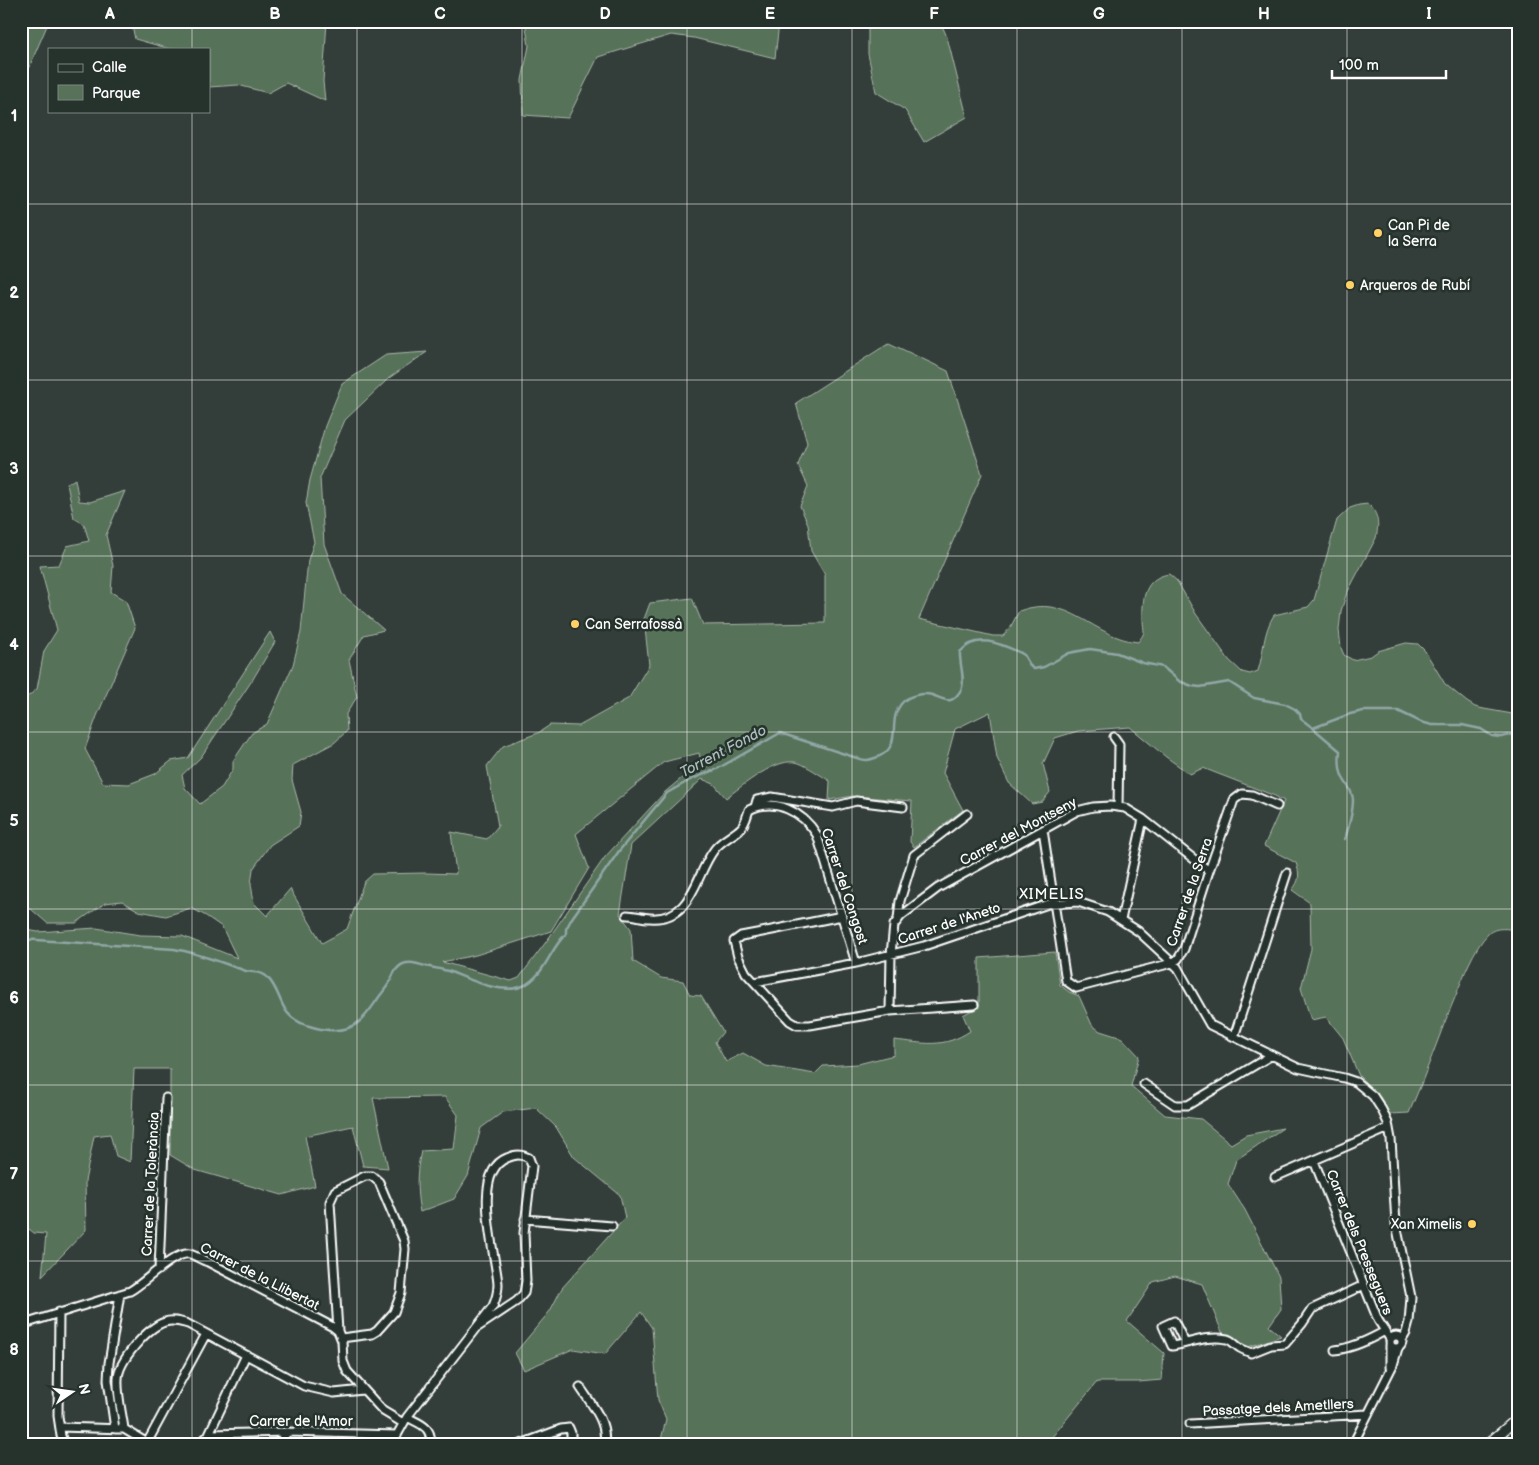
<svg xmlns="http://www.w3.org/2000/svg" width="1539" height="1465" viewBox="0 0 1539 1465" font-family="'Balsamiq Sans',sans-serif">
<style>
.green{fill:#577259;stroke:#abb8ac;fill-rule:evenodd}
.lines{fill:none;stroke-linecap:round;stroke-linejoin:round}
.stream{stroke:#91a7a7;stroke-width:2.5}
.minor-casing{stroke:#fff;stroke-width:11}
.tertiary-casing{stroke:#fff;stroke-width:12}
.minor{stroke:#26332d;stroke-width:7}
.tertiary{stroke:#26332d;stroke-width:9}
.grid{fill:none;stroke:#fff;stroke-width:1;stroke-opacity:0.55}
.poi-dot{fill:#ffd166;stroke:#26332d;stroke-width:2}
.labels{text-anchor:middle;stroke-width:5;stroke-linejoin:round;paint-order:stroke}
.poi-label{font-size:14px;fill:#fff;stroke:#26332d;text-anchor:start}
.street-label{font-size:14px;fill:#fff;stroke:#26332d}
.water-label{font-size:15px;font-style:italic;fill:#adbdbd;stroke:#26332d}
.neighbourhood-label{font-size:15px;letter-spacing:1px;fill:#fff;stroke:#26332d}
.neatline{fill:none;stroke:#fff;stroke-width:2}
.grid-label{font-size:16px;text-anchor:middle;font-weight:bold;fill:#fff}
</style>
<rect width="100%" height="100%" fill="#333d3a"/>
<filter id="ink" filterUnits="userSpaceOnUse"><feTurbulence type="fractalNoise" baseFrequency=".02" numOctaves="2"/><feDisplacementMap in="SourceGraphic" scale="10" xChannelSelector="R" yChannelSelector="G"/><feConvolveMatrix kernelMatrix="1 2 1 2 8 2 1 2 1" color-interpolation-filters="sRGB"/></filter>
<g filter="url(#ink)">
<path class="green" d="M21,21H49L21,86Z
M131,21H327L323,81L325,101L286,83L268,93L238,85L209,87V49H170L135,39Z
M525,21H783L779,23L775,58L694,38L671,35L598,57L568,118L523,115L522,80L529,46Z
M868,21H940L947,37L967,117L924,142L905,110L876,92L868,54Z
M889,343L948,371L982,474L919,619L993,636H1003L1010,628L1019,611C1069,592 1093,638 1138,642C1140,639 1143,636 1144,632C1144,629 1143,624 1143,620C1142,599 1144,578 1169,574L1177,581L1196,614L1229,660L1242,672L1250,674L1258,671C1264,652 1263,632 1274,615L1308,607L1314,600L1337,520L1350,508L1359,505L1368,504C1379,514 1379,524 1376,538L1346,595L1341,611L1339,630L1341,648L1344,655L1353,660L1371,656L1378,651L1406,643L1418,644L1425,651L1445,684L1467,702L1475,707L1484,709L1518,715V930C1508,929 1496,926 1488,934C1474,948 1463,977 1456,995C1439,1034 1426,1075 1409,1113L1390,1114L1380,1097L1359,1076L1343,1038L1326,1017L1311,1020L1301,988L1311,949L1310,903L1292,890C1300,881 1300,874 1296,863L1264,846L1284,801L1275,796L1203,768L1190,774L1166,757L1130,727L1078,731L1055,738L1043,764L1050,792L1042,802L1032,804L1009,783L997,758L990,712L955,729L943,773L963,810L914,847L910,842L912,801L853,796L829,800L830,781C820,775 809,767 799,763C778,755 741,787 726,798L714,784L702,779L631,845L620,914L631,929L633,961L661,978L683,981L690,995L701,996L723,1032L715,1042L726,1062L743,1053L766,1066L815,1074L823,1066L858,1064L894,1055V1040C924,1043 943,1049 970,1031L963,1015L979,1006V958L1055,952L1060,985L1069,992L1079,996L1092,1025L1100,1031L1122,1038L1139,1056L1131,1086L1165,1115L1201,1119L1231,1144L1246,1135L1283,1128L1236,1160L1228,1184L1245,1210L1279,1277L1281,1309L1269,1326L1281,1336L1248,1347L1222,1332L1202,1284L1175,1276L1153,1282L1127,1321L1164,1353L1162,1380L1138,1382H1097L1052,1437L1042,1444H660L666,1419L658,1400L652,1328L641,1312L605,1354L573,1349L524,1370L515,1353L550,1311L562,1288L625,1218L620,1195L574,1157L556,1127L536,1108L503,1112L481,1128L468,1176L454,1199L420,1212C416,1190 416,1173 421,1151L454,1149L458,1115L445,1097L373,1098L388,1168L363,1166L353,1126L305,1136L315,1186L282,1195L195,1170L170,1155V1069H134L130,1162L116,1156L110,1134L94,1136L85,1181L86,1230L42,1276L46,1234L34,1233L29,1229L21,1231V929L38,932L96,928L140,935L182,936L237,958L222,927L206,916L191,908L166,916L139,911L122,901L105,903L76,923H47L31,909H21V702L37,689L44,651L57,630L40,566L59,565L67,546L89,541L84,524L74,518L67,484L75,479L79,501L90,502L125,491L106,535L113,566L111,592L126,601L135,628L97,716L85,749L103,783L129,784L155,774L171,761L188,758L270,632L275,642L253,679L201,757L182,775L185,788L200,804L222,787L233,769V761L252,733L267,724L293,665L301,632L308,560L314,542L306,503L310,480L325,426L342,384L386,355L427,352L389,378L345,420L320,478L324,544L342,594L384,630L364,635L349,660L357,697L346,714L347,731L334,743L293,765L292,780L301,812L299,826L270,845L253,869L251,884L254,903L267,916L290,889L322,943L347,929L364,882L373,874L426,873L456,874L451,832L487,839L498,826L487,766L503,746L538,733L550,725L579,726L629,698L649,665L644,619L650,603L692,598L703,625L825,623V575L811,551L808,524L800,506L808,486L798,465L807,443L796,403ZM699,753L701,762L665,792L605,857L546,942L519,978L511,981L442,962L476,955L551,931L589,868L576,834L664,762Z"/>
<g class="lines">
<path class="stream" d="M1313,728L1340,751C1339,760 1339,770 1343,778C1347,785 1353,792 1353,800C1353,813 1349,826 1345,839
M21,939L174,949C199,953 222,963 246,971C254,973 261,971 267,977C284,994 277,1015 306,1025C324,1031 346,1034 360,1021C367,1015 372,1007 377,1000C380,995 385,990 388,985C393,977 394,968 403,964C411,961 418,964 425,966C434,968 443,969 451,972C471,980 502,995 523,986C545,976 550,948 566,934V929L572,918L619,851L667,793L692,779L717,769L780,733L860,759C866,761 869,760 875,758C905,748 886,722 901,704C907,696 922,692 932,695C946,700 951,706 961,690C966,681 959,663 960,652C977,632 1001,644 1021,653L1024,655L1031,667L1034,669L1044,667L1069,653L1090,649L1117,653L1143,663L1163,667L1179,681L1192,686L1200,687L1229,682L1254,698L1285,704L1295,709L1300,714L1301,719L1313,728L1350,714L1363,711H1398L1421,722L1432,725H1462L1481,729L1492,736L1501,737L1518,733"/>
<g class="minor-casing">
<path id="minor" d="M1114,737L1119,744L1118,807
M755,807L757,800L772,797L833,807L856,801L903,807
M1043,830L1066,981L1076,988L1172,963L1178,959L1184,949L1209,871L1234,800L1242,794L1252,795L1277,806
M627,915C635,915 642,918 650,918C693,921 695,875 714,850C721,840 733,836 741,828C745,824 747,816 749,810C775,797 803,812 817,835L856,963
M842,916L757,933L741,936L734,941L738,957L746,973L790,1021L797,1025H810L890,1011L974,1005
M898,919L900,901L914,855L967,814
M1121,920L1143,819
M755,982L856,963L924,946L1048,904L1078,902L1108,912L1138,931L1177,967L1210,1025L1298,1068L1344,1078L1356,1082L1373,1096L1382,1110L1388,1123L1391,1139L1396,1224L1411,1297L1409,1322L1406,1333L1402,1340
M890,1011L891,954L894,925L901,916L938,888L1077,811L1093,807L1110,806L1125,808L1143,819L1209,871
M1234,1037L1287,873
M1144,1084L1175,1105H1188L1272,1055
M1314,1161L1378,1320L1390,1339
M1275,1177L1389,1128
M525,1219L612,1226
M159,1270L166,1098
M59,1312L58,1416L61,1436L64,1444
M21,1325L130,1291C145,1283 174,1251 190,1254C196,1256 202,1260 208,1262L333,1327L338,1331
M1390 1342a6 6 0 1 1 12 0a6 6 0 1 1-12 0Z
M341,1338L372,1334L377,1331L394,1312L401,1293L405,1249L404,1241L379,1182L372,1176H365L335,1191L330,1202L338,1331L342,1341L343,1361L347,1371L383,1411L403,1423
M1185,1343L1174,1321L1163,1326L1172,1346C1190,1343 1208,1335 1227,1339C1232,1340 1235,1345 1240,1348C1243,1350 1247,1351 1251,1353L1271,1345L1285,1344L1302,1324L1312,1309L1364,1285
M1390,1345V1367
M1335,1350C1353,1348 1369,1340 1385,1331
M580,1387C591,1404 608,1422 604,1444
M407,1417C420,1424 433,1427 430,1444
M1190,1424L1368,1414
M60,1427L124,1429L149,1444
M115,1429L108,1380L109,1363L120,1294
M124,1429C122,1413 117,1395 118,1379C118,1361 148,1327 165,1322C173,1319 181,1322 188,1324L304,1386L334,1393L363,1390
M208,1436L210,1434L288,1432L396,1435
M147,1443L206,1334
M198,1444L208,1436L246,1355
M277,1444L288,1432
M392,1444L407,1417L493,1306C496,1299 498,1292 498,1284C496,1255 470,1172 507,1158C516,1154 521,1154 529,1158L532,1166L524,1233L526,1281L524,1293L517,1301L478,1327
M521,1444L561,1429L569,1428L571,1433V1444
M1353,1444L1393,1365L1398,1348"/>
</g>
<g class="tertiary-casing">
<path id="tertiary" d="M1488,1444L1518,1418"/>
</g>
<use href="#minor" class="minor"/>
<use href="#tertiary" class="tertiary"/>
</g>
</g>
<path class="grid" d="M192,21V49M357,21V1444M522,21V1444M687,21V1444M852,21V1444M1017,21V1444M1182,21V1444M1347,21V1444M192,111V1444M21,204H1518M21,380H1518M21,556H1518M21,732H1518M21,909H1518M21,1085H1518M21,1261H1518"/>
<g class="poi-dot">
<circle cx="1378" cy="233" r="5"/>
<circle cx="1350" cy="285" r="5"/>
<circle cx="575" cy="624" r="5"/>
<circle cx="1472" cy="1224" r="5"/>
</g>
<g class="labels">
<g class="poi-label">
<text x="1388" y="230">Can Pi de<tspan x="1388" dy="16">la Serra</tspan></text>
<text x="1360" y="290">Arqueros de Rubí</text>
<text x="585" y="629">Can Serrafossà</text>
<text x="1462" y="1229" text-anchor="end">Xan Ximelis</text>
</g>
<g class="street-label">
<text transform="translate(1018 831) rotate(-28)" y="5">Carrer del Montseny</text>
<text transform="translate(845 886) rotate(72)" y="5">Carrer del Congost</text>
<text transform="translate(1189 892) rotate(-71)" y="5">Carrer de la Serra</text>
<text transform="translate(949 923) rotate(-18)" y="5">Carrer de l'Aneto</text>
<text transform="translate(150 1184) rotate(-87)" y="5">Carrer de la Tolerància</text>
<text transform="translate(1360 1242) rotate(68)" y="5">Carrer dels Presseguers</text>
<text transform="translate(260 1276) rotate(27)" y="5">Carrer de la Llibertat</text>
<text transform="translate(1278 1407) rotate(-3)" y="5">Passatge dels Ametllers</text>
<text x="301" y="1426">Carrer de l'Amor</text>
</g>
<g class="water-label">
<text transform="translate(723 751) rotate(-28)" y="5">Torrent Fondo</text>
</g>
<g class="neighbourhood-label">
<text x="1052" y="899">XIMELIS</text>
</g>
</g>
<rect width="1539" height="1465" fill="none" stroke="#26332d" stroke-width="55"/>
<rect x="48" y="48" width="162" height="65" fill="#26332d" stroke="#7d8581"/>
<rect x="58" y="64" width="25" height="8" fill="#26332d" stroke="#7d8581"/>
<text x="92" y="72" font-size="15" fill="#ffffff">Calle</text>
<rect x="58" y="85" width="25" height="15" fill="#577259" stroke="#7d8581"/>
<text x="92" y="98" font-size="15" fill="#ffffff">Parque</text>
<g transform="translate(72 1392) rotate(77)" stroke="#26332d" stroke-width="4" paint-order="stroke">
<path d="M0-4L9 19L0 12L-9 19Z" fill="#ffffff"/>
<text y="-8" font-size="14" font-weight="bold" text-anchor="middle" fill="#ffffff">N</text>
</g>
<path d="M1332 70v8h114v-8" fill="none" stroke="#ffffff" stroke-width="2.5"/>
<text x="1339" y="70" font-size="15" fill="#ffffff" stroke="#26332d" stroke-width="4" paint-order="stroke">100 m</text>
<rect x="28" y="28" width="1484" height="1410" class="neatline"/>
<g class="grid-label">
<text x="110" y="19">A</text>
<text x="275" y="19">B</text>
<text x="440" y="19">C</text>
<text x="605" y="19">D</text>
<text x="770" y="19">E</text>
<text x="934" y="19">F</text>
<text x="1099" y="19">G</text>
<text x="1264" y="19">H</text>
<text x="1429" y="19">I</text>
<text x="14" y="121">1</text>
<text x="14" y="298">2</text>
<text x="14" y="474">3</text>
<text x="14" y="650">4</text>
<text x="14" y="826">5</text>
<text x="14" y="1003">6</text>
<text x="14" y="1179">7</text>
<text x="14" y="1355">8</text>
</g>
</svg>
